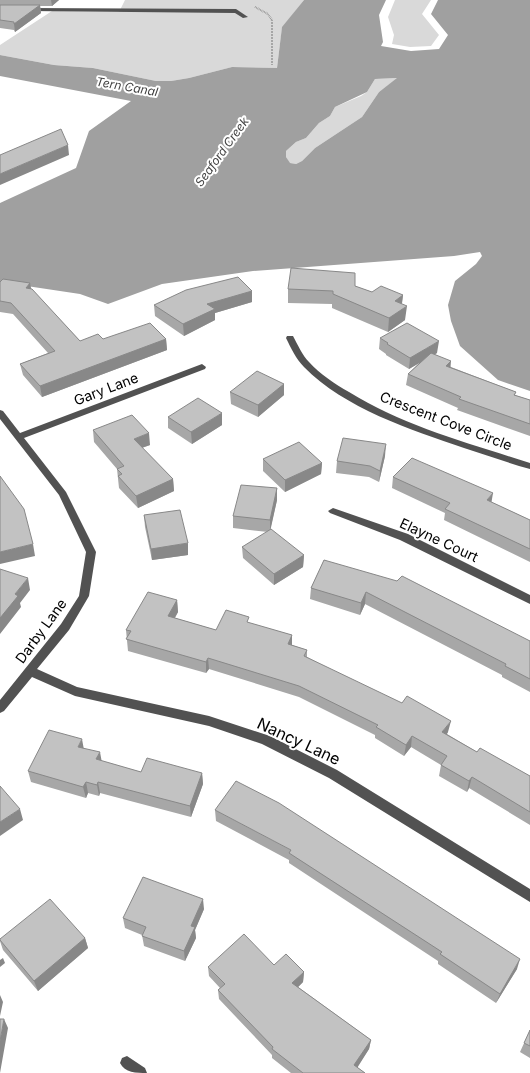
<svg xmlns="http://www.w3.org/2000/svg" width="530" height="1073" viewBox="0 0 530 1073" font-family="Inter,sans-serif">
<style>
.green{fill:#d9d9d9}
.water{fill:#a0a0a0;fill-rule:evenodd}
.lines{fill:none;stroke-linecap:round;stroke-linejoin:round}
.path{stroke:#747474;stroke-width:2;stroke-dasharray:0.5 1;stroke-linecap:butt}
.minor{fill:#525252;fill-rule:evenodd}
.wall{fill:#a7a7a7}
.shaded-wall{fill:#888}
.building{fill:#c2c2c2;stroke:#888}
.labels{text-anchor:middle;stroke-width:4;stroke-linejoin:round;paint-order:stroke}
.far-water-label{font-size:12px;font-style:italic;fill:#414141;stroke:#fff}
.street-label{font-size:14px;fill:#000;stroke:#fff}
.near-street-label{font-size:16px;fill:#000;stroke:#fff}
</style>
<rect width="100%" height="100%" fill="#fff"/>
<path class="green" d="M125,0H304L282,28L277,68L232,67L189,78L171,81H156L93,68L54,65L0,55V45L52,11L119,12Z
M395,0H431L422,14L439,35L431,46L410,47L392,44L394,35L388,17Z
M398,78L379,92L362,117L315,148L302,161L296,164L289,163L286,157V151L296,142L306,138L319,123L330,116L335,107L361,96L367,92L375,79Z"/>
<path class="water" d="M304,0H386L379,15L383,42L381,46L411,51L439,49L448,35L431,14L438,0H530V391L498,380L460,346L451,321L448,305L455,281L476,264L482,256L480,252L454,256L253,271L162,284L108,304L80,294L0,282V203L76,168L89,131L131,101L0,76V55L54,65L93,68L156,81H171L189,78L232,67L277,68L282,27ZM397,78L379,92L362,117L315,148L302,161L296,164L290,163L286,157V151L296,142L306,138L319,123L330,116L335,107L367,92L375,79Z"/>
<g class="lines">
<path class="path" d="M255,7L268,14L272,20V65"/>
<path class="minor" d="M26,8L236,9L248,17L243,18L235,13L28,11L26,10Z
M287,336H293C298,345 302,355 309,362C320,374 335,384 349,392C404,426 468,443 530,463V469C508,463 486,455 464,448C411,430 344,408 304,367C296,359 291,348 286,338Z
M202,364L206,367L205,369L24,438L66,492L96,552L89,596L69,630L37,669L77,687L209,716L270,736L337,770L530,889V902L329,778L262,744L209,726L75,696L32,677L4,711L0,713V700L61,624L79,596L86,552L59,495L0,419V410L3,411L20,433Z
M333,508L408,534L530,595V604L400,540L330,513L328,511Z
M127,1056L145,1068L147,1073C136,1073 125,1073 120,1063L122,1058Z"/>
</g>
<path class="wall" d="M0,0H59L52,6H40L41,13L15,32L14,30L0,28Z
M0,282L30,283L31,289L80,341L103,339H166L167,350L42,397L23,375L20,364L48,353L13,314L0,312Z
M355,286L372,292L403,295L402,304L405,320L388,332L332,308V304L288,303V289Z
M252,291V302L215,313V320L184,336L155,316L154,305Z
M380,338L437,353L435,354L451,367L516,392L515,395L530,400V436L457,410L458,408L406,385L408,374L420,362L409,369L386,355V354L379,349Z
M284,384V395L258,417L231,404L230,392Z
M168,417L222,425L192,444L168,428Z
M93,430L150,445L142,448L173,479L174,491L138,508L119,488L117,469L94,442Z
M385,456L379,482L369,477L336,473L337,461Z
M263,459L322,463L321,474L285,492L263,471Z
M393,477L491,502L530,520V562L444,520L445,513L392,488Z
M277,488V500L270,530L304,555L303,567L274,585L243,558L242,547L268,532L233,528V516Z
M144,515L188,555L152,560L145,527Z
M324,560L530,641V692L502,677V675L365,604L360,615L310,599L311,588Z
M177,600L178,612L175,618L216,630L249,623L292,635V645L307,650V657L448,732L447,734L477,752L530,776V825L469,788L467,792L439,776L441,765L411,747L404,756L375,738V735L299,697L209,669L206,673L128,651L126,630Z
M84,748L101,761L141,772L202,773L203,784L191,817L100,793L99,796L88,793L86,798L31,782L28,771Z
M215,810L517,969L496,1003L438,964V961L289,863V860L216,821Z
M204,909L195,930L196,938L185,961L144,946L142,935L125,928L123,918Z
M85,938L88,948L38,991L3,950L0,941V939Z
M274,965L304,972L303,982L298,987L371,1040L369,1049L357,1067L365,1073H291L272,1058V1055L219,999L218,990L220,988L209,976L208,967Z
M530,1030V1058L520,1052Z"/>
<path class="shaded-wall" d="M51,0H59L52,6Z
M40,5L41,13L15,32L14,24Z
M68,145L69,155L0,185V174Z
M30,283L32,294L26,288Z
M252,291V302L215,313V320L184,336L183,324L207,304Z
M403,295L401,309L395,301Z
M407,306L405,320L388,332L389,318Z
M166,339L167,350L42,397L40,386Z
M439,341L437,353L409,369L410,358Z
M451,361L450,373L446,366Z
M284,384V395L258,417V405Z
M222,413V425L192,444L191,432Z
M149,433L150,445L135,450L134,439Z
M386,444L385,456L379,482L380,471Z
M322,463L321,474L285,492V480Z
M173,479L174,491L138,508L136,496Z
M277,488V500L270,532V520Z
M493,493L491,505L487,500Z
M188,543V555L152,560L151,549Z
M33,544L35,556L0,564V552Z
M304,555L303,567L274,585V574Z
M28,578L30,590L20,603L21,607L0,634V618L15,594Z
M366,592L365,604L360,615L361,603Z
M177,600L178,612L169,627L168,616Z
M292,635V646L288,644Z
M208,658L209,669L206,673V662Z
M451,721L448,732L440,743L442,732Z
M412,736L411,747L404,756L406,745Z
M82,739L84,750L78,747Z
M100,752L102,763L96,759Z
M202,773L203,784L191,817L190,806Z
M472,777L469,788L467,792L469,781Z
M86,782L88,793L86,798L83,787Z
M98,782L100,793L99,796L97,785Z
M20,809L23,820L0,836V822Z
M203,899L204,909L195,930L196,938L185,961L184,951L191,926Z
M85,938L88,948L38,991L34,981Z
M3,958L5,963L0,967V960Z
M520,959L517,969L496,1003L500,994Z
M304,972L303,982L292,993V983Z
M0,995L3,1002L0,1016Z
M4,1019L8,1028L0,1073V1041Z
M371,1040L369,1049L354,1073V1065Z"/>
<path class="building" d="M0,5H40L14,24V22L0,20Z
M61,129L68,145L0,174V155Z
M291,268L355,273V286L372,292L381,286L403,295L395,301L407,306L389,318L333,294V291L288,289Z
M238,277L252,291L207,304L215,309L183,324L154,305L186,290Z
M3,279L30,283L26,288L32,289L80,341L98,334L103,339L150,323L166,339L40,386L20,364L55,351L11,303L0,301V282Z
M407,323L439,341L410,358L387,344L388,343L380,338Z
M431,353L451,361L446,366L516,392L514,395L530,400V424L459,399L461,397L408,374Z
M257,371L284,384L258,405L230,392Z
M198,398L222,413L191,432L168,417Z
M132,415L149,433L134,439L173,479L136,496L118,476L122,474L117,469L124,466L93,430Z
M343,438L386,444L380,471L370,466L337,461Z
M299,442L322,463L285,480L263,459Z
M412,458L493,493L487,500L530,520V549L445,509L450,503L393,477Z
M0,476L24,509L33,544L0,552Z
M241,485L277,488L270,520L233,516Z
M180,510L188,543L151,549L144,515Z
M271,529L304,555L274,574L242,547Z
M324,560L397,581L402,576L530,641V679L505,666L506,664L366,592L361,603L311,588Z
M0,569L28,578L15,594L18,596L0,618Z
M148,592L177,600L168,616L216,630L226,610L249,617L247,622L292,635L288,644L307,650L304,656L402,703L407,696L451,721L442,732L477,752L480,748L530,776V812L472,777L469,781L441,765L447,756L412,736L406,745L376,727L378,725L299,686L208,658L206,662L126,639L131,631L126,630Z
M49,730L82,739L78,747L100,752L96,759L141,772L147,758L202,773L190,806L98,782L97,785L86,782L83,787L28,771Z
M236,781L279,803L520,959L500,994L440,954L442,952L289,853L291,850L215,810Z
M0,786L20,809L0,822Z
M143,877L203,899L191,926L195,927L184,951L142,936L146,927L123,918Z
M50,899L85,938L34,981L0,940V939Z
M244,934L274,965L286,954L304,972L292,983L371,1040L354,1065L365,1073H303L272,1049L273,1047L218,990L225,984L208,967Z
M0,1019H4L0,1041Z
M530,1030V1046L524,1043Z"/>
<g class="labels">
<g class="far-water-label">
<text transform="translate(127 87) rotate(10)" y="4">Tern Canal</text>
<text transform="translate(222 152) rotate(-54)" y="4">Seaford Creek</text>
</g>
<g class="street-label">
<text transform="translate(106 389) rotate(-21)" y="5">Gary Lane</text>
<text transform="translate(446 421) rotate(21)" y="5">Crescent Cove Circle</text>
<text transform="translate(439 540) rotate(25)" y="5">Elayne Court</text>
<text transform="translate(41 631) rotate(-54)" y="5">Darby Lane</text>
</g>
<g class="near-street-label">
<text transform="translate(299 741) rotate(25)" y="6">Nancy Lane</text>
</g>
</g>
</svg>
